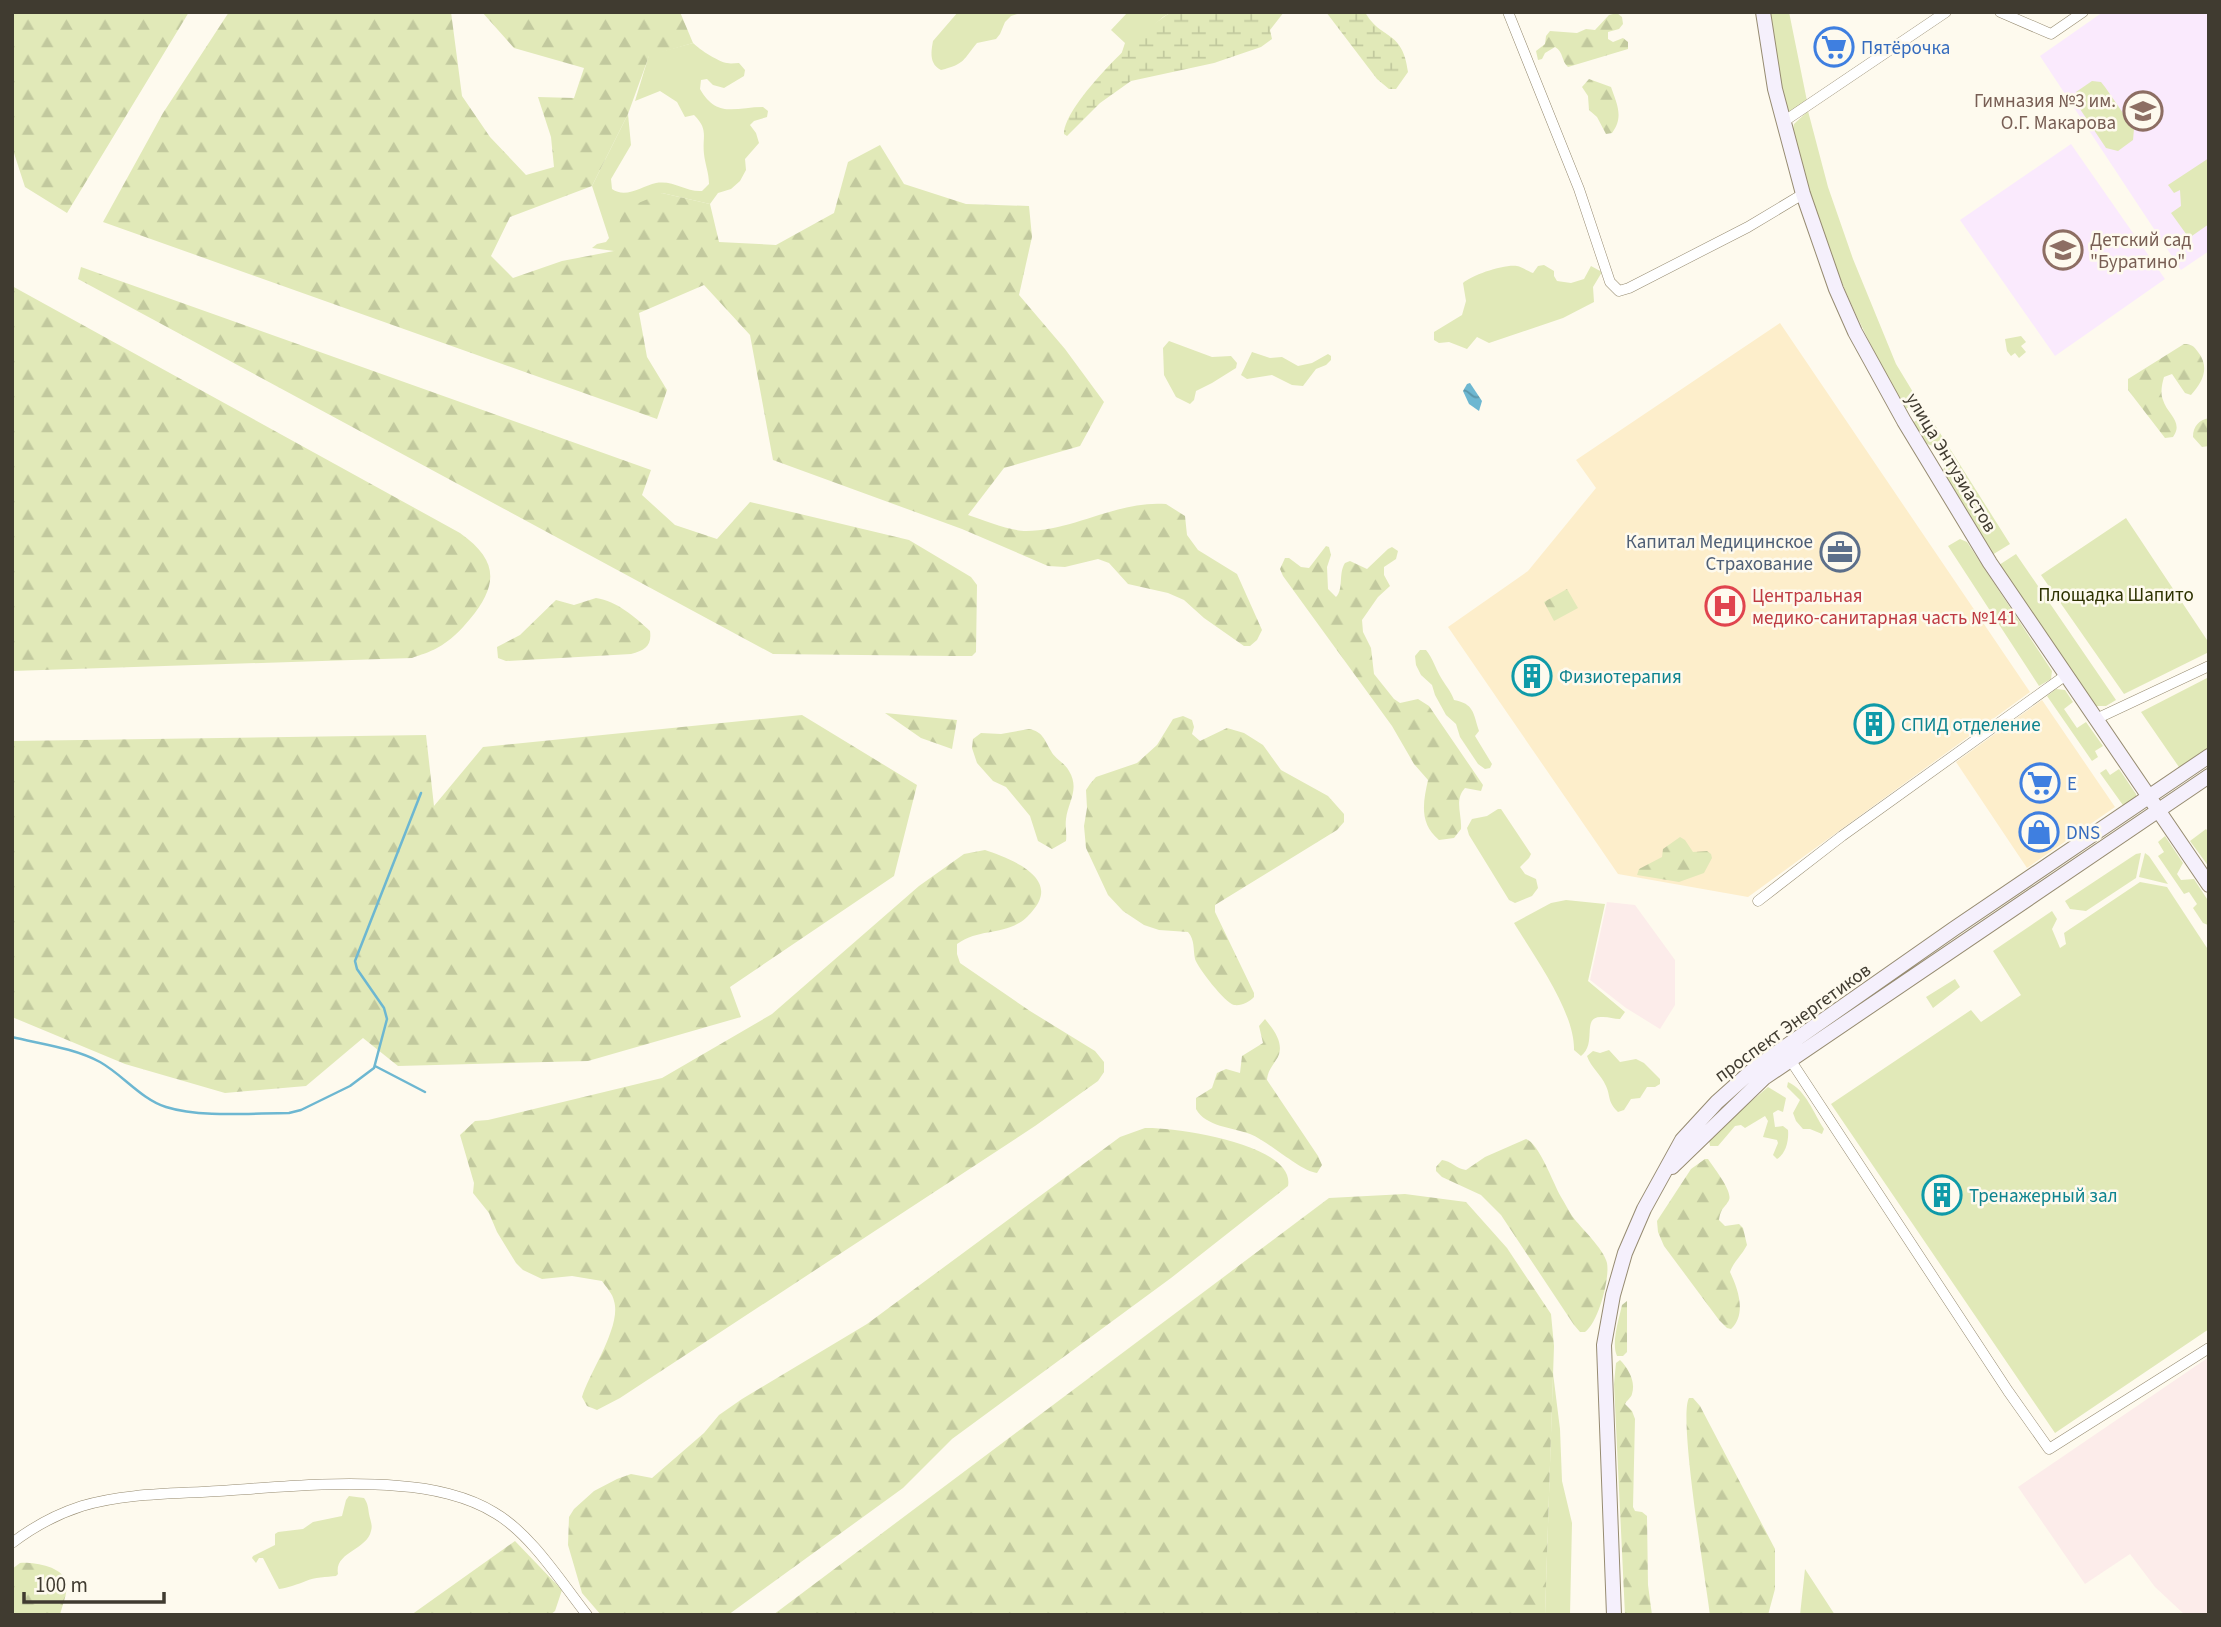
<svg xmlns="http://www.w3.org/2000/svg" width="2221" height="1627" viewBox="0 0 2221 1627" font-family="'Source Sans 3',sans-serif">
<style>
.built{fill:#fdeecb}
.industrial{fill:#fcecea}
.education{fill:#faeafd}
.green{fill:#e1e9b8}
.forest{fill:url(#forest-firs)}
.wetland{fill:url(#wetland-marsh)}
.water{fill:url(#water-waves)}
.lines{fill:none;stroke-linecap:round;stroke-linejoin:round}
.stream{stroke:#6db7d1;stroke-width:2.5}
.street-casing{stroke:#968b71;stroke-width:11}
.secondary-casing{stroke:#968b71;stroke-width:16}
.street{stroke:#fff;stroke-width:10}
.secondary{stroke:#f5f0fc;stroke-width:14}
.labels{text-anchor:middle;stroke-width:5;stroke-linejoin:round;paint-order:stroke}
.shop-label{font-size:19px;fill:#366cbe;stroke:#fefaee;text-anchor:start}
.education-label{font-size:19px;fill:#785e54;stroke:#fefaee;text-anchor:end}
.street-label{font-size:19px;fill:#403b30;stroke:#fefaee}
.service-label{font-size:19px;fill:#4e5e75;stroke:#fefaee;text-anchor:end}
.park-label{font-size:19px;fill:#2d3200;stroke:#fefaee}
.health-label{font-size:19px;fill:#be3a42;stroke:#fefaee;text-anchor:start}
.culture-label{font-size:19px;fill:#0d838f;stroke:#fefaee;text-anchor:start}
</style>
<defs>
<pattern id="forest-firs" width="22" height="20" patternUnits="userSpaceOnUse" patternTransform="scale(1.75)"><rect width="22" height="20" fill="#e1e9b8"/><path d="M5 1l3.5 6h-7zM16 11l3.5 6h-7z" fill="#c2c99e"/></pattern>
<pattern id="wetland-marsh" width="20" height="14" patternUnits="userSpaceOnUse" patternTransform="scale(1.75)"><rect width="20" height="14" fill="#e1e9b8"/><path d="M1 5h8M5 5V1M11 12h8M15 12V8" fill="none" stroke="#c2c99e"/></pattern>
<pattern id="water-waves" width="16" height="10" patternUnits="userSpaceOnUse" patternTransform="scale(1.75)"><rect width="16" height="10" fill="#6db7d1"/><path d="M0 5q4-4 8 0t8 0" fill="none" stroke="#5b96aa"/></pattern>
</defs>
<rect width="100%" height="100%" fill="#fefaee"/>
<path class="built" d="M1780,323L2030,692L1748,897L1618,874L1448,627L1528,571L1596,488L1576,460Z
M2042,700L2115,807L2027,868L1956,762Z"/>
<path class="industrial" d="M1607,902L1635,905L1675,960V1005L1660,1029L1626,1008L1590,980Z
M2209,1357V1615H2185L2155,1587L2130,1554L2085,1584L2018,1487Z"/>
<path class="education" d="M2103,12H2209V251L2181,270L2040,56Z
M2071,144L2165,279L2055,356L1960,220Z"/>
<path class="green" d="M958,12H1024L1011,16L1005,22L1000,34L996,39L977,43C963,60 965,64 941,70C929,64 931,52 933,41Z
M1128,12H1172L1163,17L1121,55L1125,43L1111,30Z
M1770,12H1789L1807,101L1789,114L1782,100Z
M693,43C700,50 719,62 727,63C731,64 735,63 739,63L745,70L744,76L724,88L713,85L707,79L701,80L700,89C717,119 736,107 763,107L768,111L767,117L754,121L750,125L756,133L759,143L745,159L746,170L740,181L731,189L718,193L710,204L662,193L614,251L592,248L597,244L606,242L609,238L592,186L628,114L631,145L611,179L612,189C626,199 642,186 656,183C674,180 685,192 702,191L709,184C709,173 705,164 704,154C702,136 709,130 694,115L685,117L677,102L660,91L635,101L649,55Z
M2092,81L2101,82L2105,87L2134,129L2133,140L2118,151L2106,148L2076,103V92Z
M1808,111L1828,187L1853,259L1896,364L1916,397V404L1905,409C1876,357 1849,304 1828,248C1814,211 1804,172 1792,134L1794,124Z
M2209,158V224L2189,238L2171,213L2181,206L2180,190L2174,193L2168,185Z
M1544,265L1554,271V276L1557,281L1571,283L1584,279L1591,266L1602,272L1593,287L1594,302L1563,318L1489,343L1477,337L1467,349L1449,342L1439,343L1434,340V332L1462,315L1466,301L1463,283C1472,275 1504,264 1517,266C1522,267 1528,271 1533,273L1538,266Z
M2021,336L2026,342L2021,346L2026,352L2019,358L2015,353L2011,356L2007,351L2005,339Z
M1169,341L1212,357L1231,356L1237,363L1236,368L1212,383L1196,391L1194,400L1190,404L1176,397L1164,375L1163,348Z
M1252,352L1270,358L1282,357L1298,366L1312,363L1328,354L1331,356V360L1326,365L1316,369L1303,386L1292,385L1272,375L1247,379L1241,375Z
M1928,414L2010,544L1992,555L1942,473L1945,465L1935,447L1925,443L1912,423Z
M2126,518L2209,643V652L2124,694L2041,575Z
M1960,539L1967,542L2052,671L2051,679L2039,686L1948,546Z
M2016,554L2116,700L2106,706H2096L1999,565Z
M1420,650H1426C1433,659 1435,667 1440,676C1445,685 1451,691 1454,700C1474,704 1473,712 1479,731L1475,736L1492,764L1490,768L1485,769L1478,764L1460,737L1456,724L1446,715L1435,695L1432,685L1421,675L1416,665L1415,656Z
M2209,677V751L2181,770L2141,712Z
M2056,689L2065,690L2073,702L2064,709L2077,728L2086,722L2103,746L2095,751L2098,757L2092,761L2047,696Z
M2106,769L2110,775L2119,769L2136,794V797L2125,808L2100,773Z
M1498,809H1501L1531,854L1529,858L1520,867L1525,874L1536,879L1538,888L1532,896L1515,903L1509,900L1469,835L1467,828L1472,819L1487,816Z
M2206,829L2209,833V867L2190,841Z
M2165,836L2183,863L2177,874L2181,880L2194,879L2209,902L2208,925L2203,923L2193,908L2197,904L2189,892L2184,894L2158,856L2164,852L2158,842Z
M2141,853L2136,878L2086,911L2070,909L2065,901L2136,854Z
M2145,853L2149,856L2168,884L2139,877Z
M2140,882L2167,887L2209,951V1329L2055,1433L1831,1104L1971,1010L1981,1022L2021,995L1993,951L2052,911L2057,919L2052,929L2060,948L2066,944L2064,933Z
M1566,900L1605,904L1588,981L1625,1012L1620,1019C1614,1019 1609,1017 1603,1017C1580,1015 1598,1043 1581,1056L1574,1050C1575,1012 1534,956 1514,923L1551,903Z
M1955,979L1960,987L1933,1008L1926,997Z
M1609,1050L1620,1062L1636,1059L1644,1063L1660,1079V1084L1655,1087H1647L1640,1098L1631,1099L1624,1110L1618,1112C1607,1101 1611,1097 1606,1086C1601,1074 1591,1068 1587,1056L1593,1051L1600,1053Z
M1788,1082C1806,1090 1814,1114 1824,1129L1822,1134L1810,1129H1803L1796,1121L1793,1113L1800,1100L1787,1087Z
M1768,1087L1786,1098L1783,1112L1778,1110L1773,1113L1775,1127L1783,1126L1788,1130C1789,1140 1786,1154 1777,1159L1773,1155L1778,1143L1777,1140L1763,1137L1768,1121L1765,1116L1745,1128L1741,1125L1735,1126L1718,1146H1710L1709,1140L1721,1127Z
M1553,1373L1560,1429L1562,1481L1572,1523L1570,1615H1545Z
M349,1496L364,1498C368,1504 368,1507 369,1514C370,1520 373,1525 371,1531C367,1550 334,1552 338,1574L336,1576C327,1577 314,1577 306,1581C298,1584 288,1588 279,1589L263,1558H259L256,1563L252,1558L253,1556L275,1545V1534L278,1532L303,1529L313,1522L342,1516L346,1500Z
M1805,1569L1835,1615H1800Z"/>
<path class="forest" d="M12,12H189L67,213L25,187L12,147Z
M229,12H451L462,96L490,137L526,175L554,167L551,137L538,97L574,98L584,68L514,48L482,12H680L693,43L649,56L628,114L592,186L510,217L491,256L513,278L562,261L614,251L622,210L662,193L710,204L719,242L776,245L834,213L848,162L880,145L904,184L966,204L1029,206L1032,237L1019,295L1065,349L1104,402L1080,446L1004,468L968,515C983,520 1010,531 1026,531C1073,531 1119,500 1166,504L1185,516L1187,535L1198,550L1237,574L1262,630L1257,640L1250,646H1244L1204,618L1184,600L1168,593L1128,584L1109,563L1098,559L1065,567L1048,566L962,529L773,460L750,335L704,285L639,313L647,357L667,390L657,419L103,222L163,113Z
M1617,13L1622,17L1623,24L1619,29L1608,32V39L1613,42L1623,38L1628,42V49L1568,67C1561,61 1564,52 1555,47L1545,53L1542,59L1538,60L1536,51L1545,44L1546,36L1550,31L1577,33L1586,29L1595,30L1609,15Z
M1589,79L1611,87C1617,104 1624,117 1612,133L1606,134L1597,117L1589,110L1588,96L1582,87Z
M81,267L651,470L642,495L675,525L717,539L750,502L909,540L971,577L977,585L976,652L972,656H950L773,654L78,279Z
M12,286L460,533C498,560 499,584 470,619C461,630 450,641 437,648C430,652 420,655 412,658L12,671Z
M2184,344C2191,344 2194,346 2198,352C2210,367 2203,382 2191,395L2185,393L2172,374L2164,377C2162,384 2160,393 2163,400C2167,414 2184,422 2173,437L2165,438L2128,390V379Z
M2209,418V446L2202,447L2193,437C2193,426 2199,420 2209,418Z
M1326,546L1329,547L1331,555L1327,567L1328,589L1336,597C1344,589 1338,574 1345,563L1350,561L1367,569L1388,549L1392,547L1398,551L1396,559L1384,567V575L1390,586L1378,597L1362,620L1363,632L1371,648L1374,674L1394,699L1400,703L1418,699L1429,706L1483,785L1481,791L1465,788C1454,800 1462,814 1461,829L1454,838L1439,840C1419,823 1423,803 1428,780L1414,764L1392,726L1283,576L1280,569L1285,558H1289L1301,567L1309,568Z
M1567,589L1578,608L1554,621L1544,602Z
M596,598C617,601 635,617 650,631C652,646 645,650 631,654L506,661L498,658L497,647L520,635L556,600L574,605Z
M885,713L957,720L952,749L921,738Z
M802,715L917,785L894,876L730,987L741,1017L588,1061L398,1066L363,1038L306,1086L225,1093L125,1064L12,1017V741L426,735L434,806L483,747Z
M1183,716L1192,720L1194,727L1192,734L1200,741L1227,728L1244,733L1263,745L1281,770L1328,796L1344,814V822L1337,830L1215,905V912L1254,993V997C1249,1002 1242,1006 1234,1005C1225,1003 1198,968 1195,959C1193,949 1195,940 1188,932L1159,930L1144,925L1123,911L1108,895L1086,848L1084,826L1087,808L1086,790L1090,784L1096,777L1137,763L1157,745L1173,719Z
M1029,729C1043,732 1044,739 1051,751C1055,759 1065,763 1069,771C1080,789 1068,802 1066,819C1065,827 1067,834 1066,841L1052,849L1038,841L1030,816L1006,787L993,781L977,763L972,748L973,739L981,733L1001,734Z
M1680,837L1685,840L1693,852L1707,851L1711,854L1712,858L1704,873L1679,882L1637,875L1639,869L1662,857L1663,849Z
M985,850C1009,858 1060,877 1034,909C1030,914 1025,920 1019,923C999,935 979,929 957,944V954L960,963L1030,1011L1095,1051L1104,1062V1072L1098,1081L1035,1126L620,1398L597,1410L587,1406L582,1397C589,1373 622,1326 614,1301C613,1294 606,1287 602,1281L572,1276L542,1279L523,1270L516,1263L497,1232L489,1213L473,1193L474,1183L460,1135L475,1121L488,1120L662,1078L772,1014L919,886L964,854Z
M1265,1019C1275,1031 1286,1046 1276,1060C1271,1068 1268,1071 1267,1080L1318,1156L1322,1165L1317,1173C1300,1171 1270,1142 1250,1134C1232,1127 1206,1127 1196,1109V1098L1212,1088L1217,1073L1226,1069L1240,1073L1242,1056L1263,1043L1259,1026Z
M1145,1128C1174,1127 1296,1144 1288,1186L1171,1278L952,1439L903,1488L728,1615H601L582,1593L568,1545L569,1517L574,1509L594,1491L617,1479L631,1474L652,1478L704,1433L719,1415L742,1399L867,1324L1120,1137Z
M1526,1139C1539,1143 1553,1183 1561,1197C1565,1203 1568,1210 1572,1216C1581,1228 1604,1249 1607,1263C1610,1279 1598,1323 1585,1332H1580L1574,1325L1501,1215L1481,1195L1442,1177L1436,1171V1167L1442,1160C1451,1161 1457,1169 1466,1170L1485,1157Z
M1705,1159H1708C1713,1167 1733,1191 1729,1200C1725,1208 1721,1207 1719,1220L1725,1226L1739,1224L1743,1228L1747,1245C1742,1255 1734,1261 1730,1272C1738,1289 1747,1314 1731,1329L1727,1328L1719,1320L1664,1246L1658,1232L1657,1221L1691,1169Z
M1405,1194L1466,1202L1507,1248L1551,1314L1554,1346L1545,1615H773L1329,1198Z
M1627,1301V1352L1623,1356H1617C1611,1343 1619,1319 1622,1305Z
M1620,1360C1628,1368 1636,1381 1632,1394C1631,1398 1627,1400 1625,1404L1632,1411L1635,1419L1633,1507L1635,1511L1642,1512L1647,1516L1648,1585L1652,1615H1625L1614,1384L1616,1363Z
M1689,1398H1693L1700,1406L1775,1549V1589L1768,1615H1710C1706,1582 1678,1417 1689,1398Z
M515,1541L562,1590L555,1611L550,1615H411Z
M20,1563C33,1562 61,1566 66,1581C69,1590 62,1606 60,1615H12V1569Z"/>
<path class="wetland" d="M1172,12H1284L1270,30L1272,39L1261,47L1214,63L1131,81L1100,103L1067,136L1064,134C1064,104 1145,26 1172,12Z
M1326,12H1365C1380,40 1403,29 1408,72L1396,89H1389L1377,79Z"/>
<path class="water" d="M1470,383L1482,401L1479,411L1469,404L1463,391L1467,384Z"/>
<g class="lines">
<path class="stream" d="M12,1037C41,1044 74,1048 100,1062C123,1075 141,1099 166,1107C201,1118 252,1113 289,1113L301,1110L350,1086L374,1068L387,1019L384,1008L357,969L355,961L421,793
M375,1066L425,1092"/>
<g class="street-casing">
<path id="street" d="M1508,12L1579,189L1610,282L1619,291L1629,288L1748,227L1803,194
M2000,12L2051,34L2083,12
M1783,122L1946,12
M2096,719L2209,666
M1758,901L1842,836L2066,675
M1791,1061L2008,1391L2049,1449L2209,1348
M12,1543C33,1527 57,1514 82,1506C126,1493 173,1494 219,1491C278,1487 339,1481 399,1486C430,1488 468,1496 495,1513C531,1534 561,1582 587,1615"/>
</g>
<g class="secondary-casing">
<path id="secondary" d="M1763,12L1775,89L1803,194L1836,289L1855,332L1904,421L1990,563L2209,885
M1672,1167L1764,1078L2209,776
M1614,1615L1604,1345L1613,1295L1625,1253L1644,1209L1682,1140L1717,1102L1755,1068L1955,928L2209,756"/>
</g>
<use href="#street" class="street"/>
<use href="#secondary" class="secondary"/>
</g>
<defs>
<g id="supermarket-ring" transform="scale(2.0125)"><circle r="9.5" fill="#fefaee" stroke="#3f7fe0" stroke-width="1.5"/><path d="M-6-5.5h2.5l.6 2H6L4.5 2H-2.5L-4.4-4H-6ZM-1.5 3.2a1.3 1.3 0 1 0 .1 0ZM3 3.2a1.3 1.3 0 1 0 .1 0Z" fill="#3f7fe0"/></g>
<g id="school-ring" transform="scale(2.0125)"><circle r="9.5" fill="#fefaee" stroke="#8d6e63" stroke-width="1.5"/><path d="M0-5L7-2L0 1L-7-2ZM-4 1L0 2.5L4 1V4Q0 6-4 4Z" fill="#8d6e63"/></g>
<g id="office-ring" transform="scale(2.0125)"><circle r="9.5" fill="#fefaee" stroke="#5c6f8a" stroke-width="1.5"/><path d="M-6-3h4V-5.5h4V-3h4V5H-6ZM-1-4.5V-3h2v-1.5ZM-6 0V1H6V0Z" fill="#5c6f8a"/></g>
<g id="hospital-ring" transform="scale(2.0125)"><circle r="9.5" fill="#fefaee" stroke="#e0444e" stroke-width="1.5"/><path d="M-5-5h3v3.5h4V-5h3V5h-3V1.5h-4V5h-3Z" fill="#e0444e"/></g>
<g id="building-ring" transform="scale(2.0125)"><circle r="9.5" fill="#fefaee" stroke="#0f9aa8" stroke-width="1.5"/><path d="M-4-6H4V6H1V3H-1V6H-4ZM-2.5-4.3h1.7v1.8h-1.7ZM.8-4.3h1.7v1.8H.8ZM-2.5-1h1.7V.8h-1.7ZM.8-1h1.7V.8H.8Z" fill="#0f9aa8"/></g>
<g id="shop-ring" transform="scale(2.0125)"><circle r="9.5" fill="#fefaee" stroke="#3f7fe0" stroke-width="1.5"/><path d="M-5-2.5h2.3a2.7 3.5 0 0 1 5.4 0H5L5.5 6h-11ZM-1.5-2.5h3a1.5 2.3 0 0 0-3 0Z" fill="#3f7fe0"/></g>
</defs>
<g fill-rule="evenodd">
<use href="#supermarket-ring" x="1834" y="47"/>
<use href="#school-ring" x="2143" y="111"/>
<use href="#school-ring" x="2063" y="250"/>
<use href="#office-ring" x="1840" y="552"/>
<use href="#hospital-ring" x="1725" y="606"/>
<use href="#building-ring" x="1532" y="676"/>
<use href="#building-ring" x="1874" y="724"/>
<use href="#supermarket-ring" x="2040" y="783"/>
<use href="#shop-ring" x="2039" y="832"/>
<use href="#building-ring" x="1942" y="1195"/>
</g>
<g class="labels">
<g class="shop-label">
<text x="1861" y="54">Пятёрочка</text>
<text x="2067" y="790">Е</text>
<text x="2066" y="839">DNS</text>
</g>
<g class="education-label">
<text x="2116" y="107">Гимназия №3 им.<tspan x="2116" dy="22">О.Г. Макарова</tspan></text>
<text x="2090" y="246" text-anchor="start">Детский сад<tspan x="2090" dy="22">"Буратино"</tspan></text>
</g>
<g class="street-label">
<text transform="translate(1952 462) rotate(59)" y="7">улица Энтузиастов</text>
<text transform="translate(1792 1022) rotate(-36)" y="7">проспект Энергетиков</text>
</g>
<g class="service-label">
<text x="1813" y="548">Капитал Медицинское<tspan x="1813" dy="22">Страхование</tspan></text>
</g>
<g class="park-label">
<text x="2116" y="601">Площадка Шапито</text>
</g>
<g class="health-label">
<text x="1752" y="602">Центральная<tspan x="1752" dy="22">медико-санитарная часть №141</tspan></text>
</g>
<g class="culture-label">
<text x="1559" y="683">Физиотерапия</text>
<text x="1901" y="731">СПИД отделение</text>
<text x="1969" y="1202">Тренажерный зал</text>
</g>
</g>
<rect width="2221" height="1627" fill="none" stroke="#403b30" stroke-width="28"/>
<path d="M24 1592v10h140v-10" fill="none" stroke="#403b30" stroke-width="3.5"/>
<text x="35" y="1592" font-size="21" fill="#403b30" stroke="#fefaee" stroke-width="5" paint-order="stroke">100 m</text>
</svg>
